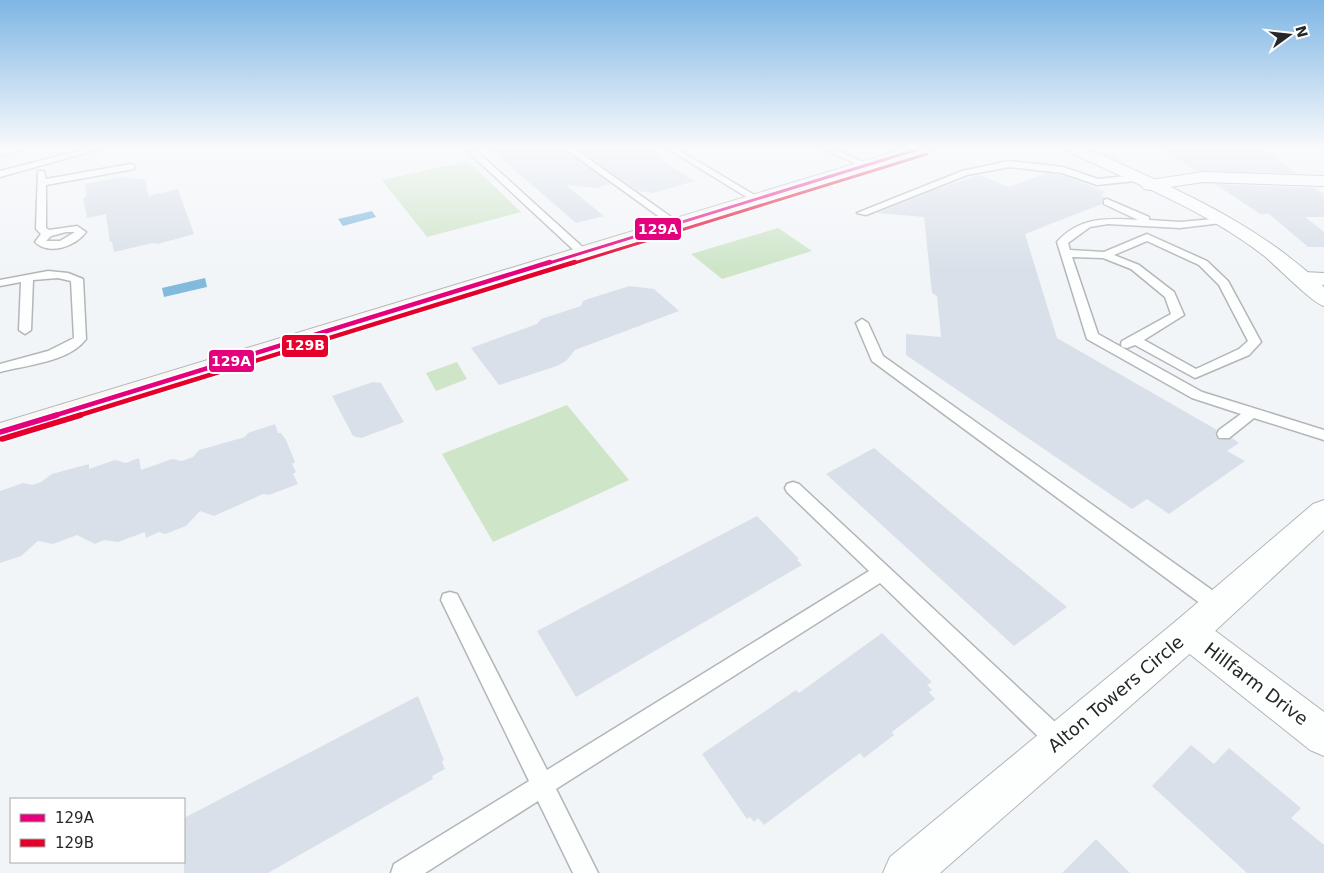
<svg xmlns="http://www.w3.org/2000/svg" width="1324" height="873" viewBox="0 0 1324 873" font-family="'DejaVu Sans',sans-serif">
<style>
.green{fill:#cee5c8}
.water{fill:#81badd}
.building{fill:#d9e0e9}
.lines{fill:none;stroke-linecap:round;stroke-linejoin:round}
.service-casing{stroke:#b3b5b8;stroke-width:3}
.minor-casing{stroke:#b3b5b8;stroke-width:2}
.tertiary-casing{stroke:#b3b5b8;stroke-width:2}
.secondary-casing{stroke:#b3b5b8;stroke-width:2}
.service{fill:#fdfefe;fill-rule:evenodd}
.minor{fill:#fdfefe;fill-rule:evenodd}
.tertiary{fill:#fdfefe;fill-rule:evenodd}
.secondary{fill:#f8f7f5;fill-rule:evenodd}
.bus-1-far2-casing{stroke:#fff;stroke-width:5.5}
.bus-1-far1-casing{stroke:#fff;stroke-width:8}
.bus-1-casing{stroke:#fff;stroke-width:9}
.bus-2-far2-casing{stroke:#fff;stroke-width:5.5}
.bus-2-far1-casing{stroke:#fff;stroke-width:8}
.bus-2-casing{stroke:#fff;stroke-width:9}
.bus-1-far2{stroke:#e5007d;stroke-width:3}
.bus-1-far1{stroke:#e5007d;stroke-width:4.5}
.bus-1{stroke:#e5007d;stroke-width:5.5}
.bus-2-far2{stroke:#e4002b;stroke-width:3}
.bus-2-far1{stroke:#e4002b;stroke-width:4.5}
.bus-2{stroke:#e4002b;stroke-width:5.5}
.labels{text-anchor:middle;stroke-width:4;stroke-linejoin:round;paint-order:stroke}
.near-street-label{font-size:18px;fill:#252729;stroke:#fff}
.line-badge{stroke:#fff;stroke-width:2}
.badge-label{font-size:14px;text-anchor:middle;font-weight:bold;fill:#fff}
</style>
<rect width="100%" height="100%" fill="#f2f5f8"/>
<path class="green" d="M468,161L521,212L427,237L382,180Z
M778,228L812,251L722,279L691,254Z
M457,362L467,379L436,391L426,373Z
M567,405L629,480L493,542L442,454Z"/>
<path class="water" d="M372,211L376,217L343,226L338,219Z
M205,278L207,287L164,297L162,288Z"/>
<path class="building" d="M488,147H561L611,184L596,188L566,185L604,216L576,223Z
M575,147H648L662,156L660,160L695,181L653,193L638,191Z
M1159,147L1263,149L1296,173L1196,171Z
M1048,173L1062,175L1106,192L1100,195L1106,197L1102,199V204L1025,234L1057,338L1217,430L1215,435L1219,440L1232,438L1239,443L1227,451L1245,461L1169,514L1147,499L1132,509L906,355V334L941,337L937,296L932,293L924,217L877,213L937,189L980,175L1008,187Z
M122,177L146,180L148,196L178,189L194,234L158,244L153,243L114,252L112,242H110L106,214L87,218L83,199L87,195L85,184Z
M1215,184L1315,188L1324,194V217H1305L1324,232V247H1308L1269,214H1260Z
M630,286L654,289L679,311L575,350L566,361L557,366L499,385L471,348L537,324L541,319L581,306L583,301L591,298Z
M373,382L381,383L404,422L361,438L353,436L332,396Z
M275,424L278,433H281L286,440L295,462L292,464L296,472L293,474L298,484L269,495L263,494L214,516L200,511L186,526L165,534L159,532L146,538L145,532L118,542L104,540L95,544L77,535L53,544L38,541L21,556L0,563V491L23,483L32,485L41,482L52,474L89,464V469L115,460L126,463L139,458L141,470L172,459L182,461L193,457L199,450L245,437L248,433Z
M874,448L960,520L1067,607L1014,646L826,474Z
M757,516L799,559L797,560L802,565L576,697L537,631Z
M882,633L932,682L927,685L932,690L929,692L935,699L892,732L894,735L864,758L860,753L764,825L758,818L754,822L750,817L747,819L702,754L796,690L799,693Z
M418,696L444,760L442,762L445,769L432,776L433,779L268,873H184V818Z
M1191,745L1214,764L1229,748L1301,808L1291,818L1324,845V873H1247L1152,786Z
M1096,839L1130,873H1062Z"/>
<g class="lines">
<g class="service-casing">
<path id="service" d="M94,147H107L0,177V171Z
M463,147H472L587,251V255H579Z
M563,147H572L681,224L672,226Z
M665,147H674L761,199L753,201Z
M819,147H830L870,165L863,167Z
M1009,161L1063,167L1098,179L1135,175L1140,178L1135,181L1097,185L1062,173L1009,167L967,175L866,215L857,213L962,171Z
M131,164L134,165V169L46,185V228L49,230L77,226L86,232C76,246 49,256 35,242L41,234L36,229L38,171H44L46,179ZM66,232H75L60,241H46L51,236Z
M1107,199L1149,217V220L1180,222L1225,218V222L1221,223L1180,228L1108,224L1090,227L1068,243L1070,250L1104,252L1147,234L1207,261L1228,281L1261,342L1249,355L1195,378L1135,345L1127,348L1122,347L1121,344L1122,341L1171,314L1165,297L1131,269L1103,258L1072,257L1098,334L1202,392L1324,430V440L1254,418L1229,438H1219L1217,434L1219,430L1241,414L1192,398L1087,339L1057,242C1079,217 1107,218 1138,220L1104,204V200ZM1147,241L1199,265L1219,285L1248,341L1239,349L1196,369L1144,340L1184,315L1174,292L1139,265L1114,255Z
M48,271L68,273L83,279L86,339C69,362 26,365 0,372V364L48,351L74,338L71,281L58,278L33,280L31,330L25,334L19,330L21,282L0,286V280Z
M862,319L868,323L883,356L1226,600L1228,606L1226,612L1219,614L1212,612L872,361L856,323Z
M793,482L799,484L1068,734L1071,742L1068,750L1060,753L1052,750L880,583L556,789L598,873H573L538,801L425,873H391L394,864L529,781L441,600L443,594L450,592L457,594L547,770L869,571L787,492L785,488L787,484Z"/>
</g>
<g class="minor-casing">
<path id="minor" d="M1203,172L1324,176V186L1203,182L1150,190L1144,189L1141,185L1144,181L1150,180Z
M1303,272L1324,273V285L1296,282L1293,278L1296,274Z
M1189,616L1202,621L1324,712V756L1310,750L1176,643L1171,632L1176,621Z"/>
</g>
<g class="tertiary-casing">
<path id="tertiary" d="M0,147H24L22,150L0,156Z
M1063,147C1089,145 1111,160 1134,170C1203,201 1269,234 1324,287V306C1312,303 1277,266 1263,255C1205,210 1132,182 1065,150Z
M1324,500V530L1202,643L940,873H883L890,857L1176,621L1313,504Z"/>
</g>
<g class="secondary-casing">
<path id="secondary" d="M910,147H933L931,150L0,441V423Z"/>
</g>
<use href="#service" class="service"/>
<use href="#minor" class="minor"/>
<use href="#tertiary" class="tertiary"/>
<use href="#secondary" class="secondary"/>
<g class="bus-1-far2-casing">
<path id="bus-1-far2" d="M546,264L925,147"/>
</g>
<g class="bus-1-far1-casing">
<path id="bus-1-far1" d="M53,416L550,262"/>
</g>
<g class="bus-1-casing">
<path id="bus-1" d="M0,432L57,415"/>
</g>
<g class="bus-2-far2-casing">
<path id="bus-2-far2" d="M571,264L927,154"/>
</g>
<g class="bus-2-far1-casing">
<path id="bus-2-far1" d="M77,416L575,262"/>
</g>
<g class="bus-2-casing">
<path id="bus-2" d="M2,439L81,415"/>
</g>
<use href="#bus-1-far2" class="bus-1-far2"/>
<use href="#bus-1-far1" class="bus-1-far1"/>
<use href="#bus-1" class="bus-1"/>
<use href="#bus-2-far2" class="bus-2-far2"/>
<use href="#bus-2-far1" class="bus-2-far1"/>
<use href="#bus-2" class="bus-2"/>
</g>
<linearGradient id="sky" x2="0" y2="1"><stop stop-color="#7fb6e4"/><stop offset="0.55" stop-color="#f9fafc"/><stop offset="1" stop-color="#f9fafc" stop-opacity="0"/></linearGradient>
<rect width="1324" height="269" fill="url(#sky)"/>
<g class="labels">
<g class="near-street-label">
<text transform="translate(1256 684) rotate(37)" y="6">Hillfarm Drive</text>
<text transform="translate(1116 694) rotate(-40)" y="6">Alton Towers Circle</text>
</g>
</g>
<g class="line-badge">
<rect x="634" y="217" width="48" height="24" rx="5" fill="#e5007d"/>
<rect x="281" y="334" width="48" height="24" rx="5" fill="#e4002b"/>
<rect x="208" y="349" width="47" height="24" rx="5" fill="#e5007d"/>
</g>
<g class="badge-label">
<text x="658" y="234">129A</text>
<text x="305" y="350">129B</text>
<text x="231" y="366">129A</text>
</g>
<rect x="10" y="798" width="175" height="65" fill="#ffffff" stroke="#a8a9a9"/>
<rect x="20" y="814" width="25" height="8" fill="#e5007d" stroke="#a8a9a9"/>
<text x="55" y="823" font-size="15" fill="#252729">129A</text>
<rect x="20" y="839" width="25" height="8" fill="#e4002b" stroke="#a8a9a9"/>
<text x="55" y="848" font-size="15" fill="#252729">129B</text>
<g transform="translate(1289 35) rotate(75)" stroke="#ffffff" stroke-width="4" paint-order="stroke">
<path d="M0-4L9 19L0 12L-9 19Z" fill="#252729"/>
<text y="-8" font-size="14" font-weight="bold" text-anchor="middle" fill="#252729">N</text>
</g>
</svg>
